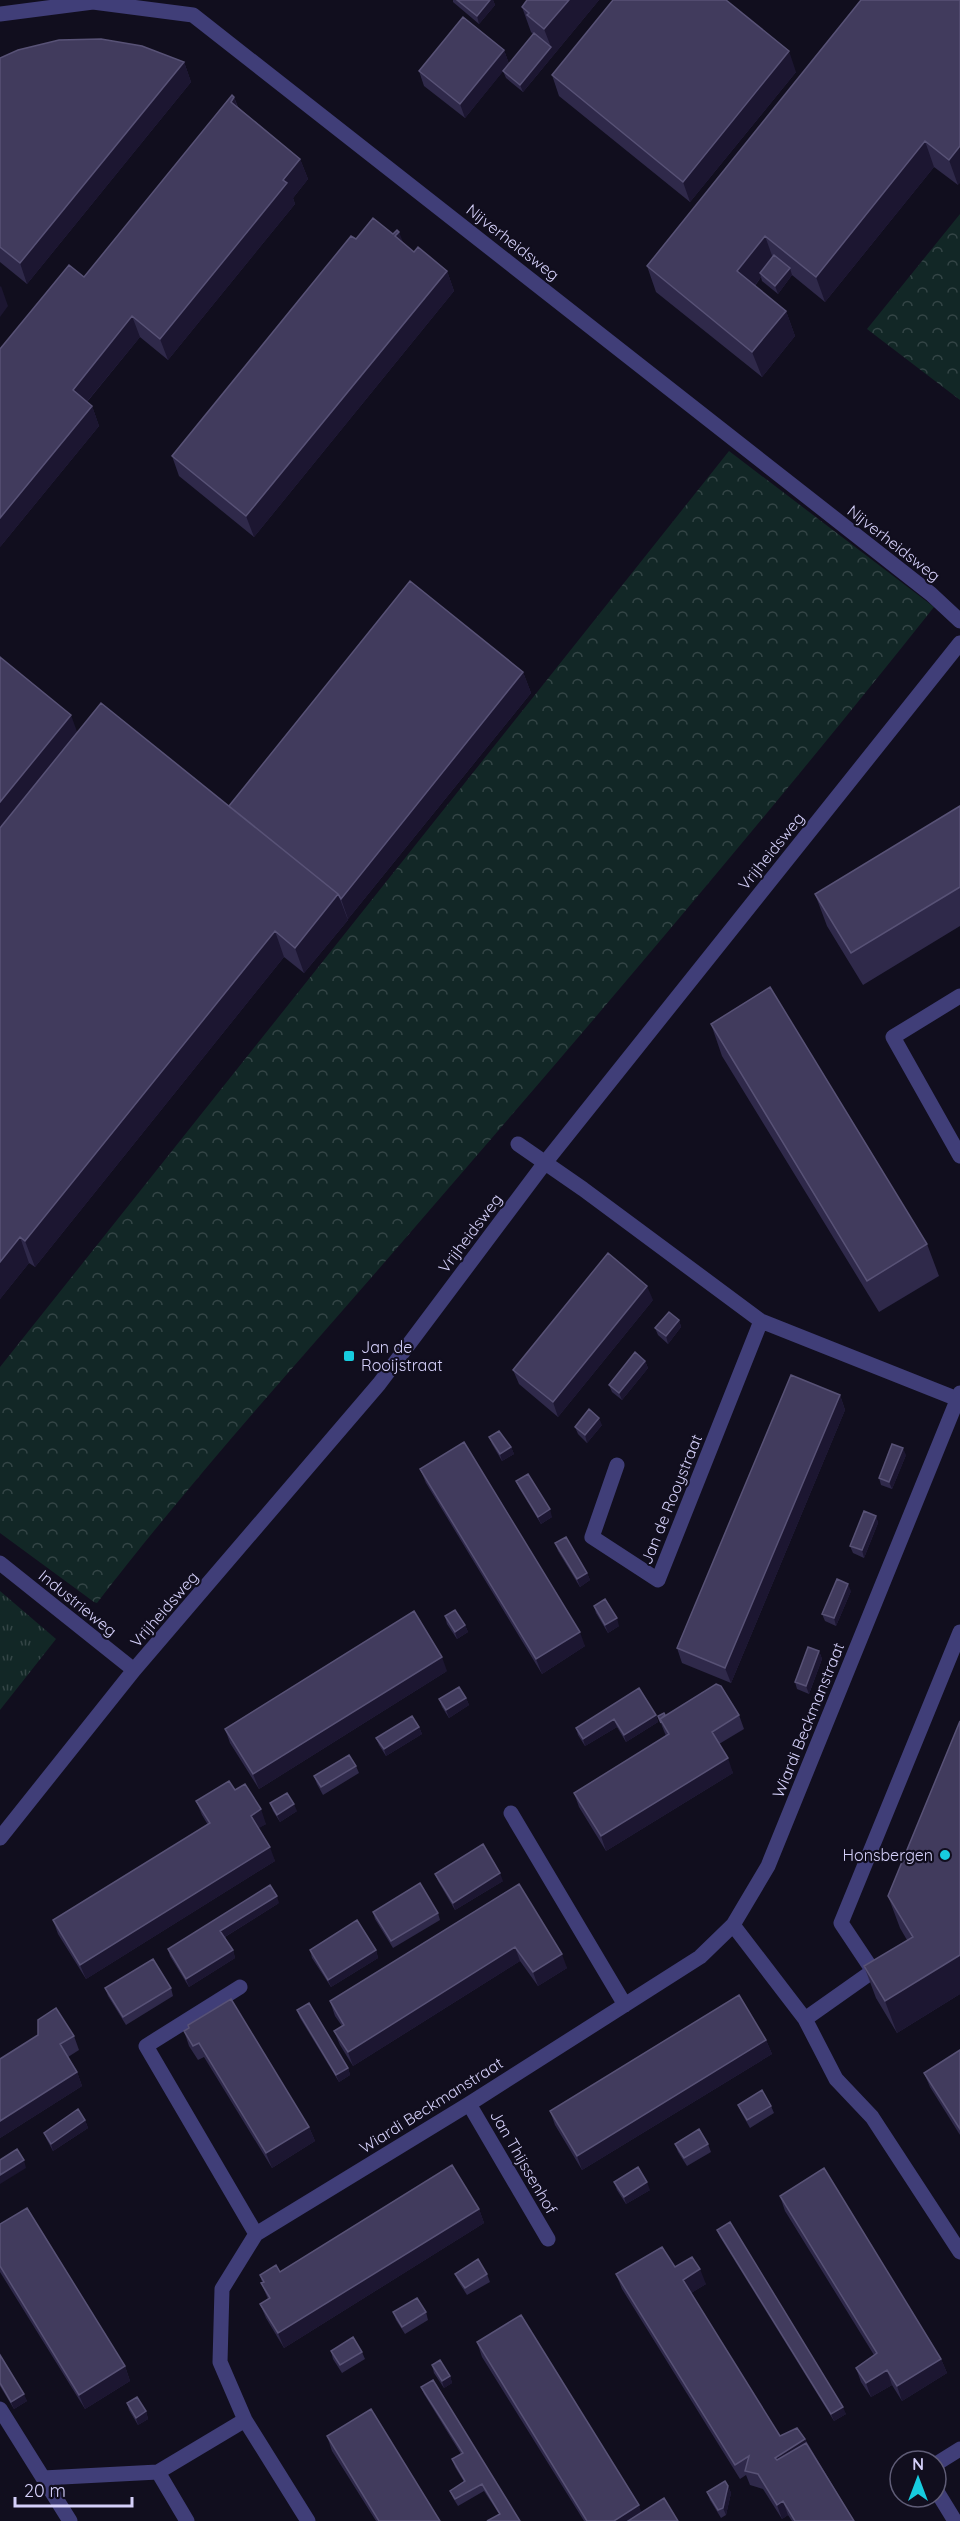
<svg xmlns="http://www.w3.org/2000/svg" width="960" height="2521" viewBox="0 0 960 2521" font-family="Quicksand,sans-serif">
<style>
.grass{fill:url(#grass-tufts)}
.forest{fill:url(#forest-crowns)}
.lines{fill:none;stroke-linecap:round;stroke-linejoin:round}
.minor{stroke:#403e78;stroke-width:15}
.wall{fill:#2f294a}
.shaded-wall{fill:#1c1631}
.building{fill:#413b5d;stroke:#585276;stroke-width:1.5}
.poi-dot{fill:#17ccdf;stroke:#110e1e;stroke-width:2}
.labels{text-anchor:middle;stroke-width:4.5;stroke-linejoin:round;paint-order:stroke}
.street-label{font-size:16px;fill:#d5d0fa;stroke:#110e1e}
.poi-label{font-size:16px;fill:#d5d0fa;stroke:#110e1e;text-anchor:start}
</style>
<defs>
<pattern id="grass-tufts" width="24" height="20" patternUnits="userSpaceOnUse" patternTransform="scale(1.5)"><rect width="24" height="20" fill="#122726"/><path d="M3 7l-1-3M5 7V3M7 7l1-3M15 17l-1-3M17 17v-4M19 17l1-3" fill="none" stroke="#344546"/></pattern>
<pattern id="forest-crowns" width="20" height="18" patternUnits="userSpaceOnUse" patternTransform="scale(1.5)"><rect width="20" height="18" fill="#122726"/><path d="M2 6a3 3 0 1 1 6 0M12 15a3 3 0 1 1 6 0" fill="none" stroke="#344546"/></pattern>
</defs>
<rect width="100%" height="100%" fill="#110e1e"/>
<path class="grass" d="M0,1591L56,1639L0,1710Z"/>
<path class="forest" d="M960,214V400L867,329Z
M729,451L934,607C769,815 596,1018 422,1219C313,1346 199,1470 97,1603L94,1602L0,1533V1367Z"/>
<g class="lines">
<path class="minor" d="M0,14L93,2L193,15L931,594L960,621
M960,996L893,1037L960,1156
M518,1144L583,1189L761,1321L960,1400
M617,1465L592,1537L658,1580L761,1321
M0,1563L134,1670
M511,1813L625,2005
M0,1838L134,1670L379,1384L544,1164L960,643
M733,1925L805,2019L836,2079L872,2117L960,2252
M240,1987L146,2046L256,2234
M805,2019L873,1971L841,1923L960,1632
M469,2104L548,2239
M0,2409L70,2521
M245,2420L220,2362L222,2289L256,2234L469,2104L700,1957L733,1925L768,1866L960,1393
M936,2464L960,2449
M158,2472L187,2521
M43,2478L158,2472L245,2420L308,2521
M936,2490L955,2521"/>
</g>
<path class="wall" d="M453,0H493L495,5L479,24L453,2Z
M527,0H599L523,92L506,78L503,71L465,118L424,86L419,71L504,50L509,64L533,34L531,32L522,7Z
M960,0L958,185L934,167L825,302L792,275L778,294L762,281L761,277L755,286L786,311L795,336L762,377L656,292L647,266Z
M0,58L184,62L191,82L27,284L0,262Z
M796,72L690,202L559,96L552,75Z
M234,97L238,107L300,159L308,179L293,198L295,204L168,360L140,337L87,402L92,406L99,426L0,547L84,277Z
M356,239L403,243L414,252L447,271L454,291L254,537L179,476L172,456Z
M0,657L77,732L229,806L523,672L531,693L348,919L347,918L348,920L304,973L284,957L35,1267L29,1263L0,1299Z
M960,806V926L863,985L827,926L815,894Z
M711,1024L927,1244L939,1276L879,1312L722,1056Z
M653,1300L558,1417L519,1384L513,1370Z
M679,1320L681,1327L668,1344L658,1335L655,1328Z
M645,1361L648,1368L622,1400L612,1392L609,1385Z
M840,1395L845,1410L731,1683L682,1663L677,1648Z
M602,1425L587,1443L578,1434L575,1427Z
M489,1437L511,1447L514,1454L502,1461L492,1444Z
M906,1455L892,1489L881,1485L879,1478Z
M420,1469L585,1646L542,1674L426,1483Z
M516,1481L552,1517L541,1524L519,1488Z
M876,1516L878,1523L864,1558L853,1553L850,1546Z
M555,1543L587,1573L590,1580L580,1587L558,1551Z
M851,1591L836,1626L825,1621L822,1614Z
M594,1606L619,1626L608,1633L596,1613Z
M445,1616L465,1625L468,1632L457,1639L447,1624Z
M819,1651L822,1659L809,1694L797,1689L795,1682Z
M447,1671L259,1789L230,1743L225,1729Z
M466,1698L469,1705L449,1718L442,1707L439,1699Z
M656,1715L658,1722L626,1742L617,1727L585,1746L578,1735L576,1728Z
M665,1715H739L744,1729L719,1744L733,1773L606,1851L579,1807L574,1793L666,1736L658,1716Z
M960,1721V1994L897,2033L876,1998L864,1966L907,1940L900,1928L888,1896Z
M419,1727L422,1734L386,1756L379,1745L376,1738Z
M356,1766L359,1773L323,1795L317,1784L314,1776Z
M235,1790L266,1824L258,1828L275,1861L86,1979L58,1934L53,1920L208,1825L202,1815L196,1801Z
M270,1803L297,1811L280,1822L273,1811Z
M435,1874L503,1881L455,1910L438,1881Z
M519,1884L567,1968L538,1986L520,1961L353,2066L340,2045L334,2031L342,2026L335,2016L330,2001Z
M279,1903L225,1937L233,1950L235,1958L189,1987L170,1956L168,1949Z
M373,1912L438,1913L440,1920L393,1948L375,1919Z
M310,1950H376L378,1958L331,1987L312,1958Z
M105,1988H171L173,1996L126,2025L108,1996Z
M297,2010L348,2068L350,2075L339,2082L300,2018Z
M184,2031L309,2127L315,2141L272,2168L204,2057L198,2060L189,2046Z
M74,2036L79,2050L68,2057L77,2072L82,2086L0,2138V2059Z
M766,2040L772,2054L582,2170L555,2125L550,2111Z
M960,2050V2135L930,2087L924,2073Z
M738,2105L771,2106L774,2113L750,2128L741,2112Z
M85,2120L88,2128L53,2151L47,2140L44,2133Z
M675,2144H708L711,2152L687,2166L678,2152Z
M614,2182L650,2190L626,2204L617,2190Z
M780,2196L941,2359L947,2373L902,2401L892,2385L871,2397L861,2382L856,2368L874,2355L785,2211Z
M479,2209L484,2223L284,2348L266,2318L260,2304L268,2299L261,2283L262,2282L260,2275L280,2272Z
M0,2224L125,2366L130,2381L85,2409L0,2272Z
M717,2230L846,2414L834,2421L720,2237Z
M675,2267L706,2284L691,2293L780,2436L805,2439L854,2521H792L788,2515L782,2519L763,2489L750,2485L746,2475L740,2479L622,2289L616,2274Z
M455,2274H487L490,2282L467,2295L458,2281Z
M393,2312H426L428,2320L405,2334L396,2320Z
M477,2342L641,2512L678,2521H584L482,2357Z
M331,2351L362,2352L365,2359L342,2373L333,2359Z
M0,2355L27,2401L14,2409L0,2386Z
M432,2365L450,2376L452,2383L444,2388L434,2373Z
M421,2387L520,2521L499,2514L484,2491L458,2506L453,2498L450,2491L464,2482L455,2467L452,2459L461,2454L424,2394Z
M127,2403L146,2411L148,2419L138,2425L129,2410Z
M327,2436L440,2521H376L332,2451Z
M728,2486L731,2493L726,2515L721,2518L710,2500L707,2492Z"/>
<path class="shaded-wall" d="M490,0H493L495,5L479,24L477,16Z
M569,0H599L523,92L520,85L551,47L544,29Z
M504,50L509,64L465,118L460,104Z
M789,51L796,72L690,202L683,182Z
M184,62L191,82L27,284L20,263Z
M234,97L241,118L231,102Z
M925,141L934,167L825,302L816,277Z
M960,146V183L958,185L949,160Z
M300,159L308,179L293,198L295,204L168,360L160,339Z
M399,232L407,252L395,236Z
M765,236L774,261L760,273L761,277L746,297L737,271Z
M790,268L792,275L778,294L775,286Z
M447,271L454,291L254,537L246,516Z
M1,286L8,306L0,317V287Z
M786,311L795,336L762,377L752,352Z
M132,316L140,337L80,410L73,390Z
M92,406L99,426L0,547V518Z
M523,672L531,693L348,919L341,899Z
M71,715L80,740L0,839V802Z
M338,894L348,920L304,973L295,948Z
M275,931L284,957L35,1267L25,1241Z
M20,1237L29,1263L0,1299V1262Z
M647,1286L653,1300L558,1417L553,1402Z
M679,1320L681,1327L668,1344L666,1336Z
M645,1361L648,1368L622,1400L619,1393Z
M840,1395L845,1410L731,1683L725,1668Z
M599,1418L602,1425L587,1443L585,1435Z
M511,1447L514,1454L502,1461L500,1454Z
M903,1448L906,1455L892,1489L889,1482Z
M550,1509L552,1517L541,1524L538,1517Z
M876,1516L878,1523L864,1558L862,1550Z
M587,1573L590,1580L580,1587L577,1579Z
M848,1584L851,1591L836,1626L834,1618Z
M617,1618L619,1626L608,1633L605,1625Z
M465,1625L468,1632L457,1639L455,1632Z
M580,1632L585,1646L542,1674L536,1659Z
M819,1651L822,1659L809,1694L806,1686Z
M442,1657L447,1671L259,1789L253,1774Z
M466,1698L469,1705L449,1718L446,1710Z
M656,1715L658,1722L626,1742L624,1735Z
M614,1719L617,1727L585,1746L583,1739Z
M419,1727L422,1734L386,1756L384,1749Z
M728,1758L733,1773L606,1851L601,1836Z
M294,1804L297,1811L280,1822L277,1815Z
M261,1809L266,1824L256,1830L251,1816Z
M270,1847L275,1861L86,1979L80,1965Z
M500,1873L503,1881L455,1910L453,1903Z
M277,1896L279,1903L223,1938L220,1931Z
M515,1947L520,1961L353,2066L348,2052Z
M233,1950L235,1958L189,1987L186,1979Z
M376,1950L378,1958L331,1987L328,1980Z
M562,1954L567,1968L538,1986L533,1972Z
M960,1955V1994L897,2033L885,2001Z
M766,2040L772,2054L582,2170L577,2156Z
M348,2068L350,2075L339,2082L336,2075Z
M77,2072L82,2086L0,2138V2121Z
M85,2120L88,2128L53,2151L51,2144Z
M309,2127L315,2141L272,2168L266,2153Z
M24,2160L26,2168L0,2184V2175Z
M647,2182L650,2190L626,2204L624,2197Z
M479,2209L484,2223L284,2348L278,2333Z
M700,2269L706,2284L688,2295L683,2280Z
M941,2359L947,2373L902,2401L897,2386Z
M125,2366L130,2381L85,2409L79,2395Z
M887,2370L892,2385L871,2397L866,2383Z
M450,2376L452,2383L444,2388L442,2381Z
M24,2394L27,2401L14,2409L11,2402Z
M843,2407L846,2414L834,2421L831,2414Z
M146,2411L148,2419L138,2425L136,2418Z
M805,2439L810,2454L780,2472L775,2458Z
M728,2486L731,2493L726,2515L723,2508Z
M783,2501L788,2515L782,2519L777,2505Z
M639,2505L644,2520L642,2521H614Z"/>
<path class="building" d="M457,0H490L477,16Z
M527,0H569L544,29L527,15L529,13L522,7Z
M613,0H726L789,51L683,182L552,75Z
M861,0H960V146L949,160L925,141L816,277L765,236L737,271L786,311L752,352L647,266Z
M463,17L504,50L460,104L419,71Z
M534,33L551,47L520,85L503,71Z
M101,39L142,46L184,62L20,263L0,247V58L18,50L59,40Z
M232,95L234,97L231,102L300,159L283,180L287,183L160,339L132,316L73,390L92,406L0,518V349L69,265L84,277Z
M373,218L393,234L397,230L399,232L395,236L414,252L418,247L447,271L246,516L172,456L351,236L356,239Z
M774,255L790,268L775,286L760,273Z
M410,581L523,672L341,899L338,894L229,806Z
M0,657L71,715L0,802Z
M101,703L338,894L295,948L275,931L25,1241L20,1237L0,1262V828Z
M960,806V887L851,953L815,894Z
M770,987L927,1244L867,1281L711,1024Z
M608,1253L647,1286L553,1402L513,1370Z
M669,1312L679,1320L666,1336L655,1328Z
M635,1352L645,1361L619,1393L609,1385Z
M791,1375L840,1395L725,1668L677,1648Z
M589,1409L599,1418L585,1435L575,1427Z
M499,1431L511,1447L500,1454L489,1437Z
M464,1442L580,1632L536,1659L420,1469Z
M892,1444L903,1448L889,1482L879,1478Z
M528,1474L550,1509L538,1517L516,1481Z
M864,1511L876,1516L862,1550L850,1546Z
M566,1537L587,1573L577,1579L555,1543Z
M837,1579L848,1584L834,1618L822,1614Z
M605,1599L617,1618L605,1625L594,1606Z
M455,1610L465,1625L455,1632L445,1616Z
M414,1611L442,1657L253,1774L225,1729Z
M808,1647L819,1651L806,1686L795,1682Z
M716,1684L721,1686L739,1715L712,1732L728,1758L601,1836L574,1793L669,1734L660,1719Z
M459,1687L466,1698L446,1710L439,1699Z
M639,1688L656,1715L624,1735L614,1719L583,1739L576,1728Z
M664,1713L665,1715L660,1719L661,1723L658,1716Z
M412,1716L419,1727L384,1749L376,1738Z
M960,1721V1955L885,2001L864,1966L913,1937L888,1896Z
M349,1755L356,1766L321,1787L314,1776Z
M229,1781L235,1790L245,1784L261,1809L251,1816L270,1847L80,1965L53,1920L210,1823L196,1801Z
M287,1793L294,1804L277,1815L270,1803Z
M483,1844L500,1873L453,1903L435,1874Z
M420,1883L438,1913L391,1941L373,1912Z
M519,1884L562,1954L533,1972L515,1947L348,2052L334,2031L344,2025L330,2001Z
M270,1885L277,1896L220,1931L233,1950L186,1979L168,1949Z
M357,1920L376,1950L328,1980L310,1950Z
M153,1959L171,1988L123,2017L105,1988Z
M739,1995L766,2040L577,2156L550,2111Z
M231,1999L309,2127L266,2153L199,2043L193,2046L184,2031L189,2028L188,2025Z
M309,2003L348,2068L336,2075L297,2010Z
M56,2008L74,2036L60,2044L77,2072L0,2121V2059L38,2035V2020Z
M960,2050V2129L924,2073Z
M762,2090L771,2106L747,2120L738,2105Z
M78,2109L85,2120L51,2144L44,2133Z
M699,2129L708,2144L684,2158L675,2144Z
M17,2149L24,2160L0,2175V2160Z
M452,2165L479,2209L278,2333L260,2304L270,2298L261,2283L264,2282L260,2275L276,2265L280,2272Z
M638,2167L647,2182L624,2197L614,2182Z
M824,2168L941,2359L897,2386L887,2370L866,2383L856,2368L877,2353L780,2196Z
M27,2208L125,2366L79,2395L0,2266V2224Z
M730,2222L843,2407L831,2414L717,2230Z
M662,2247L675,2267L692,2257L700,2269L683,2280L780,2436L797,2428L805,2439L775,2458L777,2460L806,2443L854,2521H795L783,2501L777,2505L758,2474L745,2471L749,2456L735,2465L616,2274Z
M478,2259L487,2274L465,2288L455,2274Z
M417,2298L426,2312L402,2327L393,2312Z
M521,2315L639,2505L614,2521H587L477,2342Z
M353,2337L362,2352L340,2365L331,2351Z
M0,2355L24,2394L11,2402L0,2383Z
M440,2360L450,2376L442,2381L432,2365Z
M433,2380L520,2521H487L500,2514L482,2484L455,2499L450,2491L465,2481L452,2459L463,2453L421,2387Z
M137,2397L146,2411L136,2418L127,2403Z
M371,2409L440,2521H379L327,2436Z
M725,2481L728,2486L723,2508L718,2510L707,2492Z
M664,2498L678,2521H628Z"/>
<g class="poi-dot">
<rect x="343" y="1350" width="12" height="12" rx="3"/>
<circle cx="945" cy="1855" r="6"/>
</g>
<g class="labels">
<g class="street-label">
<text transform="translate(513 242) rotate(38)" y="6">Nijverheidsweg</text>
<text transform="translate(894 543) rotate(38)" y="6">Nijverheidsweg</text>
<text transform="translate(771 851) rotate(-51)" y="6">Vrijheidsweg</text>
<text transform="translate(470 1233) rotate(-53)" y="6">Vrijheidsweg</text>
<text transform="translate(671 1499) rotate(-68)" y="6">Jan de Rooystraat</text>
<text transform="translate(78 1603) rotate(39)" y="6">Industrieweg</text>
<text transform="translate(164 1609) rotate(-49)" y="6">Vrijheidsweg</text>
<text transform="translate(808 1720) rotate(-68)" y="6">Wiardi Beckmanstraat</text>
<text transform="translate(431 2105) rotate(-32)" y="6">Wiardi Beckmanstraat</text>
<text transform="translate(524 2162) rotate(60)" y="6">Jan Thijssenhof</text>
</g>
<g class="poi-label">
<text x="361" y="1353">Jan de<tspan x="361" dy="18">Rooijstraat</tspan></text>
<text x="933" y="1861" text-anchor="end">Honsbergen</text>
</g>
</g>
<g transform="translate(918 2479)"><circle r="28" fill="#110e1e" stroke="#5f5c76" stroke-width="1.5"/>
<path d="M0-4.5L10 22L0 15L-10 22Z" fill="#17ccdf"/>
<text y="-9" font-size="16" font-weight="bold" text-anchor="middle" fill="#d5d0fa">N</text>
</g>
<path d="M15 2497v9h117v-9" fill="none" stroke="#d5d0fa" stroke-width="3"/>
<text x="24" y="2497" font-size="18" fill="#d5d0fa" stroke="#110e1e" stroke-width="4.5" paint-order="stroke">20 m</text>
</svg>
